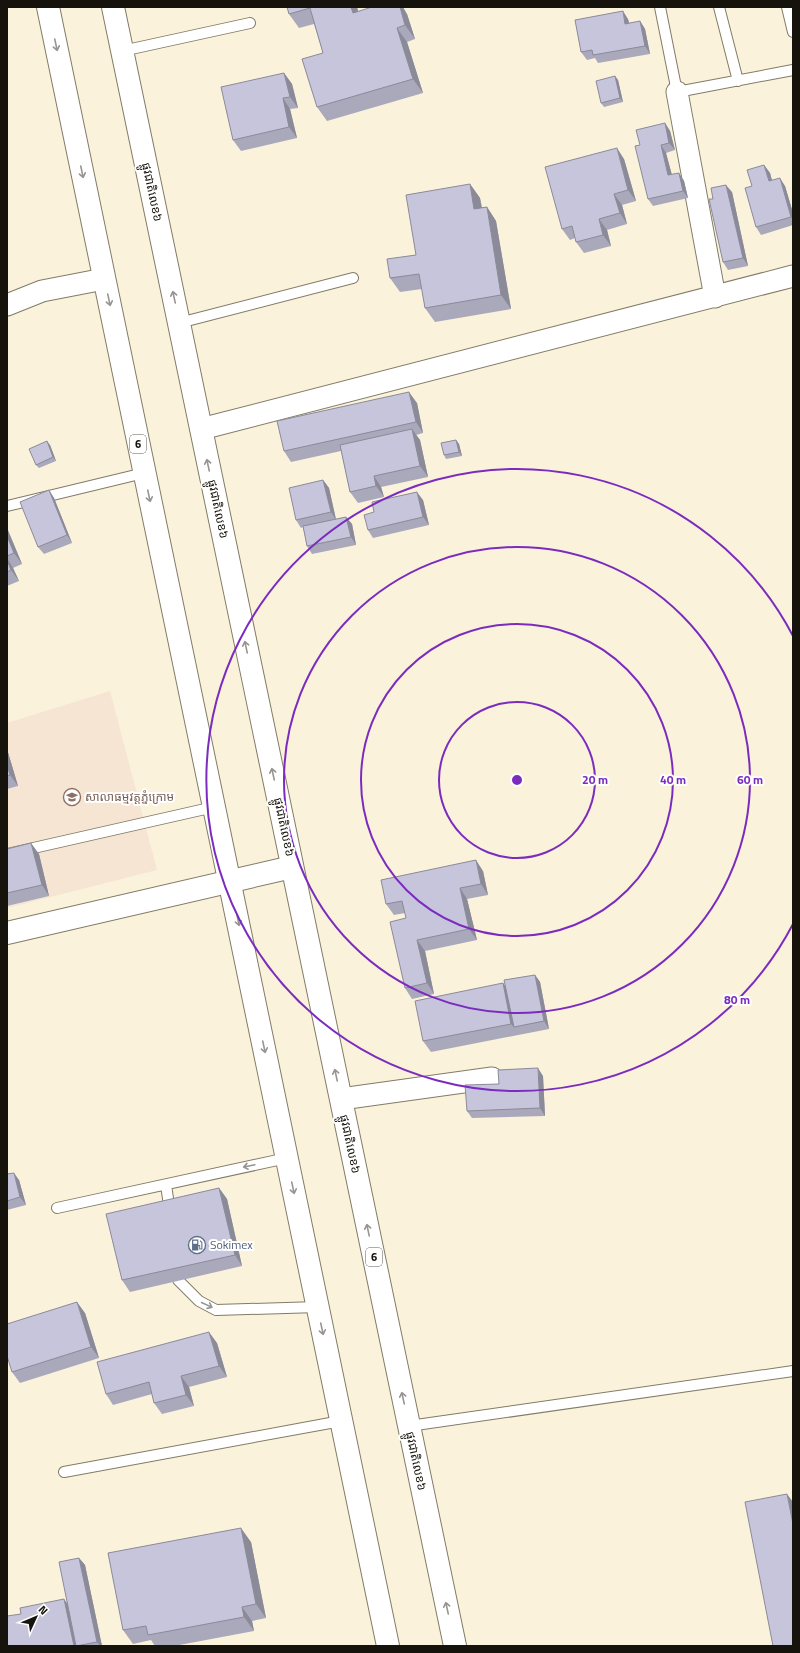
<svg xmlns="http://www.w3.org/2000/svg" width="800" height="1653" viewBox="0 0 800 1653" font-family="'Titillium Web','Noto Sans Khmer',sans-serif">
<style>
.education{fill:#f6e5d3}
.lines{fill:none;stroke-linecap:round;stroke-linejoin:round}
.service-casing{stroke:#827b67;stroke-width:12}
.minor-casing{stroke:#827b67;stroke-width:23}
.tertiary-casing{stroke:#827b67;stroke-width:24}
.trunk-casing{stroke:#827b67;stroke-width:24}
.service{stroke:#fff;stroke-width:10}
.minor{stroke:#fff;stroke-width:21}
.tertiary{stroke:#fff;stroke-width:22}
.trunk{stroke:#fff;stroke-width:22}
.wall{fill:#aaa9bc}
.shaded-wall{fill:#8b8a99}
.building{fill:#c6c5db;stroke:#8b8a99}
.oneway{stroke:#969592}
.ring{fill:none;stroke:#7b2cbf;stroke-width:2}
.labels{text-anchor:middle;stroke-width:4;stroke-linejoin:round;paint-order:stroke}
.shield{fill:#fff;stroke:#5c5a55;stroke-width:1}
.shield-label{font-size:11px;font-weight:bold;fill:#16130c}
.street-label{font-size:12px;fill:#16130c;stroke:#fff}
.education-label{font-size:12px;fill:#785e54;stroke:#fff;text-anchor:start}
.service-label{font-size:12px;fill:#4e5e75;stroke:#fff;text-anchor:start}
.centre{fill:#7b2cbf;stroke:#fff;stroke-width:2}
.ring-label{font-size:12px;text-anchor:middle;font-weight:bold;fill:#7b2cbf;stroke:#fff;stroke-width:4;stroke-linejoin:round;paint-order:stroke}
</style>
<rect width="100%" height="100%" fill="#faf2db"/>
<path class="education" d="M110,691L157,870L7,908V723Z"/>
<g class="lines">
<g class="service-casing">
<path id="service" d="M660,7L677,92L793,70
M719,7L738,81
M787,7L793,32
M122,51L250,23
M179,323L353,278
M7,506L144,473
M7,854L214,807
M166,1185L170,1212
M57,1208L287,1158
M178,1280L199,1301L216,1310L318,1307
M409,1426L793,1371
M64,1472L341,1421"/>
</g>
<g class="minor-casing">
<path id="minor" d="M677,92L715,297
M7,305L42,291L104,279
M201,429L793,276
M341,1099L492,1078"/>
</g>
<g class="tertiary-casing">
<path id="tertiary" d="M7,933L292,867"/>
</g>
<g class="trunk-casing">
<path id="trunk" d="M48,7L388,1646
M113,7L455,1646"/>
</g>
<use href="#service" class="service"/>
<use href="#minor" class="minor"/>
<use href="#tertiary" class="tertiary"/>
<use href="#trunk" class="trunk"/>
</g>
<path class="wall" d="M287,7H357L358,11L407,14L415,39L407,42L423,93L327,121L317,107L323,53L314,24L299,28L289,14Z
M628,19L629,23L640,21L645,29L650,54L598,63L595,58L587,60L581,52Z
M284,73L292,84L298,108L290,109L297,138L241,151L233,140Z
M615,76L618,80L623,102L604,107L601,103Z
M665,123L670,131L675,150L666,153L672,175L679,173L684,181L688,198L653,206L648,199Z
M624,159L636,201L622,205L627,224L607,230L611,246L584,253L576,242L575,238L570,240L562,229Z
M764,165L770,173L772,180L785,186L793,213V225L761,235L756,227L752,186Z
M470,184L480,198L482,207H487L496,221L511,309L435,322L425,308L422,289L400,292L390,278L416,255Z
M732,192L748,266L728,270L723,262L713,199Z
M417,403L423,433L416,435L420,440L428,477L381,487L384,497L358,503L350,492L341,451L291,462L284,451Z
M456,440L459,444L462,456L446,459L444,455Z
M50,445L56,461L39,468L36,465Z
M323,480L329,488L336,519L346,517L352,524L356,545L312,554L307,546L303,527L301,528L296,520Z
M49,490L54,498L72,543L44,554L38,547Z
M423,500L429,525L373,538L368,530L374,512Z
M7,528L22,564L13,568L19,581L7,586Z
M7,749L18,786L7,789Z
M7,849L39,854L49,896L7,906Z
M483,871L488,895L467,899L477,940L425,951L434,994L412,999L405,988L406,918L405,913L394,915L386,904Z
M535,975L540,982L549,1029L431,1052L423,1041L503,983L506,987Z
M543,1076L545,1116L472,1118L467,1111L499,1084Z
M7,1174L19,1180L26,1205L7,1210Z
M219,1188L227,1199L242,1266L130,1292L122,1280Z
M85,1313L99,1358L20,1383L12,1372Z
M217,1343L227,1377L189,1387L194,1406L162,1414L154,1403L152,1394L113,1405L106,1394Z
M251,1542L266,1618L252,1621L254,1631L174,1646H155L151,1640L133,1644L123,1630Z
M79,1558L85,1565L102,1646H7L21,1614L67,1603Z"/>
<path class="shaded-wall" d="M351,7H357L362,27L353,13Z
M400,7H403L407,14L415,39L405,25Z
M623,11L628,19L631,31L625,24Z
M640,21L645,29L650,54L645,46Z
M397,28L407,42L423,93L413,79Z
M284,73L292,84L298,108L290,97Z
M615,76L618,80L623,102L620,98Z
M283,98L290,109L297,138L289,127Z
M665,123L670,131L675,150L669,143Z
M661,145L666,153L674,183L668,175Z
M617,148L624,159L636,201L628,190Z
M764,165L770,173L774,189L769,181Z
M679,173L684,181L688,198L683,191Z
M780,178L785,186L793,213V220L791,217Z
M470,184L480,198L484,223L474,209Z
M726,185L732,192L748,266L743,258Z
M614,194L622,205L627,224L620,213Z
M487,207L496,221L511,309L501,295Z
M599,219L607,230L611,246L603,235Z
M409,392L417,403L423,433L416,422Z
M412,429L420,440L428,477L420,466Z
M456,440L459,444L462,456L459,452Z
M47,441L50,445L56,461L53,457Z
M374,476L381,487L384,497L376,486Z
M323,480L329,488L336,520L331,512Z
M49,490L54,498L72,543L67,535Z
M417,492L423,500L429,525L423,517Z
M346,517L352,524L356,545L351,537Z
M7,528L22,564L14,553L7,536Z
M7,558L13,568L19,581L11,570Z
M7,749L18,786L10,775L7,765Z
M31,843L39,854L49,896L42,885Z
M476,860L483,871L488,895L481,884Z
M460,888L467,899L477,940L469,929Z
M417,940L425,951L434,994L427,983Z
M535,975L540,982L549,1029L544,1021Z
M503,983L511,994L514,1027L511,1024Z
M538,1068L543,1076L545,1116L540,1108Z
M14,1173L19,1180L26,1205L20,1197Z
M219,1188L227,1199L242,1266L235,1255Z
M77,1302L85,1313L99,1358L91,1347Z
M209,1332L217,1343L227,1377L219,1366Z
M181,1376L189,1387L194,1406L186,1395Z
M787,1494L793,1502V1524Z
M241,1528L251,1542L266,1618L256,1604Z
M79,1558L85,1565L102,1646H100L97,1642Z
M64,1599L72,1610L78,1646H74Z
M242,1607L252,1621L254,1631L244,1617Z"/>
<path class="building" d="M287,7H351L353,13L372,7H400L405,25L397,28L413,79L317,107L302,59L323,53L310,8L289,14Z
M623,11L625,24L640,21L645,46L593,55L592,50L581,52L575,20Z
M284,73L290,97L283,98L289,127L233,140L221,87Z
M615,76L620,98L601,103L596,81Z
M665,123L669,143L661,145L668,175L679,173L683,191L648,199L635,146L640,145L636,130Z
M617,148L628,190L614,194L620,213L599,219L603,235L576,242L572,226L562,229L545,167Z
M764,165L769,181L780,178L791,217L756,227L745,188L752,186L747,170Z
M470,184L474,209L487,207L501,295L425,308L419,274L390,278L387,259L416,255L406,195Z
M726,185L743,258L723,262L709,199H713L711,188Z
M409,392L416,422L284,451L277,421Z
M412,429L420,466L374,476L376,486L350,492L340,445Z
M456,440L459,452L444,455L441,443Z
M47,441L53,457L36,465L29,449Z
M323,480L331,512L296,520L289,488Z
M49,490L67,535L38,547L20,502Z
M417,492L423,517L368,530L364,515L374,512L372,502Z
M346,517L351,537L307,546L303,526Z
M7,536L14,553L7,556Z
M7,560L11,570L7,572Z
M7,765L10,775L7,776Z
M31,843L42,885L7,893V849Z
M476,860L481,884L460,888L469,929L417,940L427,983L405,988L390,922L406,918L402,901L386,904L381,880Z
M535,975L544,1021L514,1027L504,980Z
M503,983L511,1024L423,1041L415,1001Z
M538,1068L540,1108L467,1111L465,1085L499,1084L498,1070Z
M14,1173L20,1197L7,1201V1174Z
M219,1188L235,1255L122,1280L106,1214Z
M77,1302L91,1347L12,1372L7,1356V1324Z
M209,1332L219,1366L181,1376L186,1395L154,1403L149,1382L106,1394L97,1362Z
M787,1494L793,1524V1646H773L745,1502Z
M241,1528L256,1604L242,1607L244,1617L148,1635L146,1626L123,1630L108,1553Z
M79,1558L97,1642L76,1646L59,1562Z
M64,1599L74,1646H7V1616L21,1614L20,1608Z"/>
<defs><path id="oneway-shaft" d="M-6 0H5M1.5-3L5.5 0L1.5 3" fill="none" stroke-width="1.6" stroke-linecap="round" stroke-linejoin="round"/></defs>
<g class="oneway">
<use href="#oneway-shaft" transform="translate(56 45) rotate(78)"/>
<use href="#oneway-shaft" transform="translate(82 172) rotate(78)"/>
<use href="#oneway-shaft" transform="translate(174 297) rotate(-102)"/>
<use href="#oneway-shaft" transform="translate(109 300) rotate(78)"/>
<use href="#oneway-shaft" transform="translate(208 465) rotate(-102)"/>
<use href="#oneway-shaft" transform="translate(149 496) rotate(78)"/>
<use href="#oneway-shaft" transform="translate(246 647) rotate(-102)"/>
<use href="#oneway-shaft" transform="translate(273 774) rotate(-102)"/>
<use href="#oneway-shaft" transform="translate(238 920) rotate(78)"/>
<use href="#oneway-shaft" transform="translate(264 1047) rotate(78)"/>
<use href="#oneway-shaft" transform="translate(336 1075) rotate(-102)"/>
<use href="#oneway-shaft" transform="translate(249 1166) rotate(168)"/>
<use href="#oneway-shaft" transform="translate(293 1188) rotate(78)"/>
<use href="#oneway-shaft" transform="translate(368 1230) rotate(-102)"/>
<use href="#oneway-shaft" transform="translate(207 1305) rotate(25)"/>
<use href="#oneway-shaft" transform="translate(322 1329) rotate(78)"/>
<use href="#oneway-shaft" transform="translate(403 1398) rotate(-102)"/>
<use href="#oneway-shaft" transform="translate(447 1608) rotate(-102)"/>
</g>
<g class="ring">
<circle cx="517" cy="780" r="78"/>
<circle cx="517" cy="780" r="156"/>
<circle cx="517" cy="780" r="233"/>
<path d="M793 924A311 311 0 1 1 793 636"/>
</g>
<defs>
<g id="school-ring" transform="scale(0.9)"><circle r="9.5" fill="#fff" stroke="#8d6e63" stroke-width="1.5"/><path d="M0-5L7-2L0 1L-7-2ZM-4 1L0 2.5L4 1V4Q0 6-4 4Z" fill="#8d6e63"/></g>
<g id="fuel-ring" transform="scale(0.9)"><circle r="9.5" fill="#fff" stroke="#5c6f8a" stroke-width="1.5"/><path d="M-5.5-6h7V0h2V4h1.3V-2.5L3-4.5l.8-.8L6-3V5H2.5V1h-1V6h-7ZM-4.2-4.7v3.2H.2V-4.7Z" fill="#5c6f8a"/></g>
</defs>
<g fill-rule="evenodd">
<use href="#school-ring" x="72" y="797"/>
<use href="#fuel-ring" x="197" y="1245"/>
</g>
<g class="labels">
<g class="shield">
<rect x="130" y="435" width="16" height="18" rx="3"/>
<rect x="366" y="1248" width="16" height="18" rx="3"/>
</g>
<g class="shield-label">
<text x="138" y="448">6</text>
<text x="374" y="1261">6</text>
</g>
<g class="street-label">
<text transform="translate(152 192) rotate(78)" y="4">ផ្លូវជាតិលេខ៦</text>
<text transform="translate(218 509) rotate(78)" y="4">ផ្លូវជាតិលេខ៦</text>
<text transform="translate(284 827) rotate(78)" y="4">ផ្លូវជាតិលេខ៦</text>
<text transform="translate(350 1144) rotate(78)" y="4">ផ្លូវជាតិលេខ៦</text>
<text transform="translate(416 1461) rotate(78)" y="4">ផ្លូវជាតិលេខ៦</text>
</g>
<g class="education-label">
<text x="85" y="801">សាលាធម្មវត្តភ្នំក្រោម</text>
</g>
<g class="service-label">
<text x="210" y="1249">Sokimex</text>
</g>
</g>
<circle cx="517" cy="780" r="6" class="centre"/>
<g class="ring-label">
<text x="595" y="784">20 m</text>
<text x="673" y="784">40 m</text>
<text x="750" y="784">60 m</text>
<text x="737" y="1004">80 m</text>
</g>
<rect width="800" height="1653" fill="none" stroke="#16130c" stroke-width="16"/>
<g transform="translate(36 1617) rotate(46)" stroke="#ffffff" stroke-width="3" paint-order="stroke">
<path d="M0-3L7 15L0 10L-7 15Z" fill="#16130c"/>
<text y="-6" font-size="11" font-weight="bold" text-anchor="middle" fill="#16130c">N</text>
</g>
</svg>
